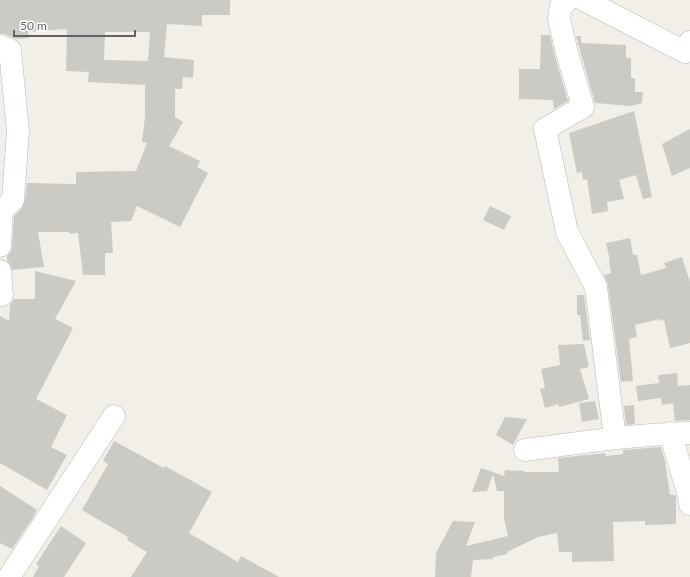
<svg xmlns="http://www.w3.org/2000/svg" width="690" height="577" viewBox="0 0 690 577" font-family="Lato,sans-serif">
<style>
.building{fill:#cccac5;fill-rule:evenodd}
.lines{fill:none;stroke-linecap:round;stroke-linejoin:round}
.minor-casing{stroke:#b5b8bc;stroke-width:23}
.minor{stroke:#fff;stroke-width:22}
</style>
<rect width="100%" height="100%" fill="#f1efe8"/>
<path class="building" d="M0,0H230V15H202V26L167,24L164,57L194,60L193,78L183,77L182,89H175V117L183,122L169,146L200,161L197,167L208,173L180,227L137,206L131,221L111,222L113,253H105V275H83L78,233L69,234V232H38L44,267L12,270L10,264L7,261V256L11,252L12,247L14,216L21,209L25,201L27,183L76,184V172L136,171L147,143L142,142L145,117V85L88,82L89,72L66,71L67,29L28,32L29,38L16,39L5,34H0ZM105,32H150L148,61L104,60Z
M541,35H550L555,57L568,101L554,109L553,100L519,99V69H540Z
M576,36H581V43L626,45V58H631V78H635V92H643L642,103L631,106L595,103Z
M634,111L652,197L643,199L636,175L619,180L624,199L607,202L608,211L592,214L587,179L583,180L582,172L577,173L569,133Z
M690,129V168L672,176L662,144Z
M490,206L511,216L504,230L483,220Z
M630,238L633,255H637L641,275L666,268L664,263L682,257L690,282V343L670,348L664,320L660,321V319L635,325L637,337L629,339L633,381L621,382L608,285L604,275L611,273L609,261H610L606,243Z
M35,271L76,281L55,319L73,328L36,399L67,415L51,447L67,455L47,490L0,463V316L9,321L10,305L14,299H35Z
M577,295H584L590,340L583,341L580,315H577Z
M584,344L589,367L580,369L589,399L559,407L558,404L545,408L540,389L545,388L541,369L560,365L558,345Z
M677,373L678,386L690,385V420L675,421L673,403L662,405L661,398L638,401L636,386L659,383L658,375Z
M595,401L599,419L582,422L579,403Z
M634,405L635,424L626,425L624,406Z
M505,417L527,419L513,445L496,435Z
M114,441L164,468L165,466L212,492L189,533L238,562L241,556L279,577H131L147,552L127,540L128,537L82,510L108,464L103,461Z
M661,447L665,461L670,495H676V524L645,525V521L613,522L614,561L572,562V552L570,553V552H559L557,533L538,537L507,552L508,554L493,557V559L473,560L471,577H435L436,553L453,521L475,522L466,546L508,536L504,518V491H497L493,474L487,491L472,492L481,468L504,476L505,470L524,471V472H559L558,458L605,453L606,456L623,454V450Z
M0,486L37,510L32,519L12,549L0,543Z
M61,526L86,543L64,577H33L39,566L36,564Z"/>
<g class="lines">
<g class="minor-casing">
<path id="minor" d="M568,0L561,6L559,19L567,53L583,107L545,129L567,232L596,287L615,438
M584,0L685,52L690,42
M0,46L10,50L18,131L13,200L2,210L0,246
M0,271L2,295
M670,433L688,492L690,504
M525,450C580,443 635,434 690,433
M9,577L114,416"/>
</g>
<use href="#minor" class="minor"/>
</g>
<path d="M14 30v6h121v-6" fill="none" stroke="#5f6368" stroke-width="2"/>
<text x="20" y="30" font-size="12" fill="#5f6368" stroke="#ffffff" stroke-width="3" paint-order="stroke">50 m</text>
</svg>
